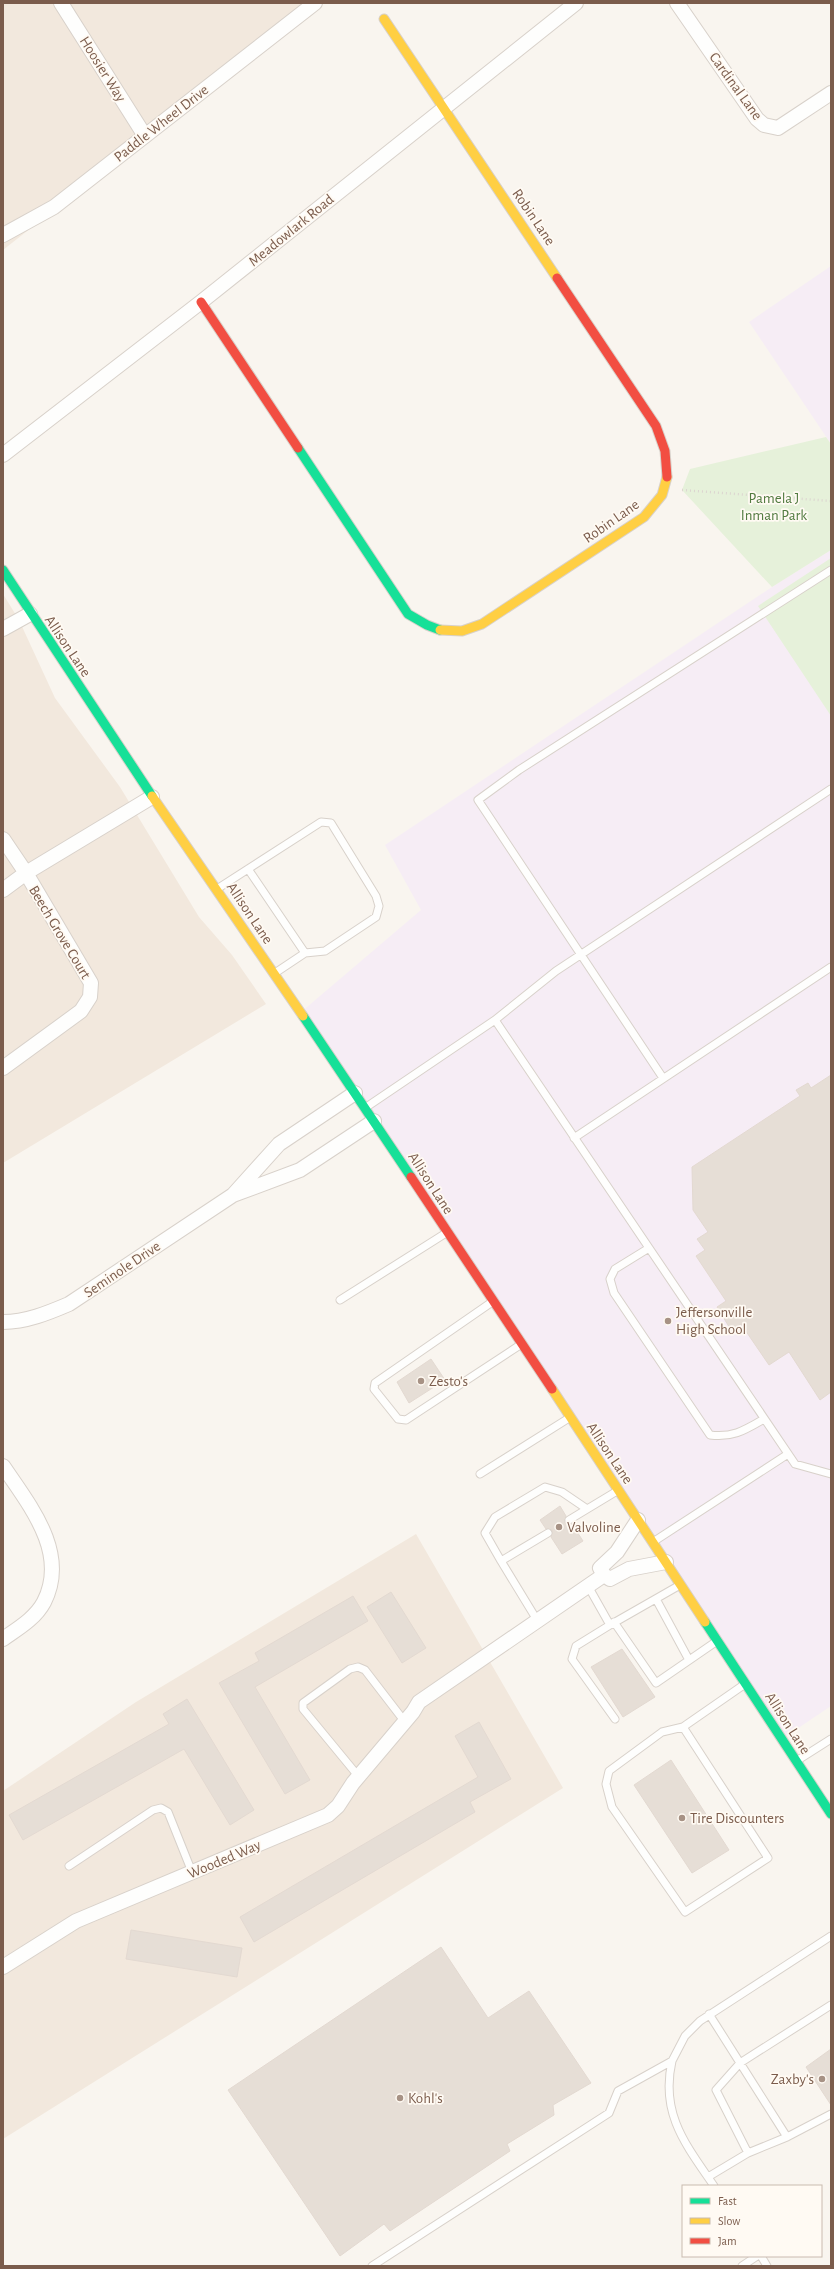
<svg xmlns="http://www.w3.org/2000/svg" width="834" height="2269" viewBox="0 0 834 2269" font-family="'Alegreya Sans',sans-serif">
<style>
.residential{fill:#f2e8dd}
.education{fill:#f6edf5}
.green{fill:#e6f1da}
.building{fill:#e6ded6;stroke:#e3d9d1}
.lines{fill:none;stroke-linecap:round;stroke-linejoin:round}
.lane-casing{stroke:#d8d1ca;stroke-width:9}
.street-casing{stroke:#d8d1ca;stroke-width:16}
.fast-casing{stroke:#d8d1ca;stroke-width:11}
.slow-casing{stroke:#d8d1ca;stroke-width:11}
.jam-casing{stroke:#d8d1ca;stroke-width:11}
.path{stroke:#dcd5d0;stroke-width:2.5;stroke-dasharray:1 3;stroke-linecap:butt}
.lane{stroke:#fefefd;stroke-width:7}
.street{stroke:#fefefd;stroke-width:14}
.fast{stroke:#16e098;stroke-width:9}
.slow{stroke:#ffcf43;stroke-width:9}
.jam{stroke:#f24e42;stroke-width:9}
.poi-dot{fill:#a79285;stroke:#fffaf3;stroke-width:1.5}
.labels{text-anchor:middle;stroke-width:3.5;stroke-linejoin:round;paint-order:stroke}
.street-label{font-size:15px;fill:#7b5c4c;stroke:#fffaf3}
.park-label{font-size:15px;fill:#527b40;stroke:#fffaf3}
.poi-label{font-size:15px;fill:#7b5c4c;stroke:#fffaf3;text-anchor:start}
</style>
<rect width="100%" height="100%" fill="#f9f5ef"/>
<path class="residential" d="M3,3H317L3,250Z
M3,594L19,620L55,698L120,787L199,917L232,955L266,1004L3,1163Z
M416,1534L563,1788L3,2139V1791L136,1702Z"/>
<path class="education" d="M831,266V444L749,322Z
M831,550V1706L782,1739L300,1013L421,910L385,845L772,587Z"/>
<path class="green" d="M826,437L831,444V550L772,587L682,490L690,469Z
M831,558V716L758,606Z"/>
<path class="building" d="M831,1075V1392L820,1400L789,1352L769,1365L741,1324L731,1330L717,1307L726,1301L696,1256L705,1250L697,1239L708,1232L693,1210L692,1167L800,1096L796,1090L808,1083L811,1088Z
M431,1359L445,1380L409,1403L397,1382Z
M560,1506L566,1516L565,1523L572,1524L583,1541L562,1554L551,1537L552,1530L546,1529L540,1520Z
M391,1592L426,1648L402,1663L367,1607Z
M353,1596L368,1621L255,1687L310,1780L285,1794L219,1683L259,1661L255,1653Z
M622,1649L655,1697L623,1717L591,1667Z
M187,1699L254,1810L230,1825L184,1749L23,1840L9,1815L169,1724L163,1714Z
M479,1722L511,1779L470,1802L475,1812L254,1942L240,1917L478,1777L455,1736Z
M671,1760L729,1850L692,1873L634,1785Z
M131,1930L242,1948L237,1977L126,1959Z
M441,1947L488,2018L529,1991L591,2083L553,2105L554,2115L507,2144L510,2151L390,2231L384,2224L340,2256L228,2090Z
M831,2049V2105L806,2067Z"/>
<g class="lines">
<g class="lane-casing">
<path id="lane" d="M248,869L305,953
M217,889L321,822L331,823L376,896L379,906L376,917L325,951L305,953L275,973
M495,1020L795,1464L831,1474
M663,1078L478,800L519,770L831,570
M365,1108L495,1020L556,971L831,789
M574,1138L831,967
M649,1248L615,1269L610,1279L614,1293L710,1435C733,1438 745,1430 764,1419
M340,1300L446,1233
M492,1302L375,1383L374,1389L398,1419L406,1420L520,1345
M480,1474L569,1418
M569,1520L617,1491
M653,1542L788,1454
M501,1561L485,1533L495,1517L545,1487L562,1492L587,1509
M588,1586L610,1625L576,1646L572,1659L615,1719
M656,1599L689,1660
M537,1620L501,1561L548,1533
M614,1622L656,1683L717,1641
M610,1625L680,1585
M683,1727L768,1858L685,1912L612,1807L606,1784L609,1771L662,1732L683,1727L745,1684
M798,1760L831,1739
M359,1777L303,1709V1703L350,1669L358,1667L365,1670L405,1722
M69,1866L153,1810L161,1808L168,1812L192,1872
M709,2014L787,2137L831,2114
M672,2061C660,2114 686,2145 714,2186
M748,2153L716,2090L740,2063L831,2005
M708,2177L748,2153L787,2137
M761,2256L767,2266
M372,2266L609,2113L618,2091L672,2061L685,2036L700,2021L831,1936
M742,2266L757,2256"/>
</g>
<g class="street-casing">
<path id="street" d="M61,3L145,136
M677,3L757,119L764,125L778,128L831,93
M3,235L54,207L315,3
M3,455L201,302L576,3
M3,629L30,614
M3,839L26,873L91,983L90,997L81,1011L3,1068
M3,890L26,873L152,797
M233,1195L279,1144L355,1093
M3,1322C26,1322 48,1313 69,1304L233,1195L300,1170L374,1121
M3,1466C30,1506 69,1553 44,1602C35,1619 17,1629 3,1639
M638,1520L617,1552L600,1568L604,1575L610,1579L629,1569L666,1562
M3,1967L76,1921L328,1815L338,1806L353,1783L413,1712L419,1702L604,1575"/>
</g>
<g class="fast-casing">
<path id="fast" d="M298,448L408,614L427,625L440,630
M3,570L152,796
M303,1016L411,1177
M705,1622L831,1814"/>
</g>
<g class="slow-casing">
<path id="slow" d="M384,19L557,278
M440,630L462,631L482,624L644,517L662,495L667,477
M152,796L303,1016
M552,1389L705,1622"/>
</g>
<g class="jam-casing">
<path id="jam" d="M557,278L656,426L665,451L667,477
M201,302L298,448
M411,1177L552,1389"/>
</g>
<path class="path" d="M682,490L831,501"/>
<use href="#lane" class="lane"/>
<use href="#street" class="street"/>
<use href="#fast" class="fast"/>
<use href="#slow" class="slow"/>
<use href="#jam" class="jam"/>
</g>
<g class="poi-dot">
<circle cx="668" cy="1321" r="4"/>
<circle cx="421" cy="1381" r="4"/>
<circle cx="559" cy="1527" r="4"/>
<circle cx="682" cy="1818" r="4"/>
<circle cx="822" cy="2079" r="4"/>
<circle cx="400" cy="2098" r="4"/>
</g>
<g class="labels">
<g class="street-label">
<text transform="translate(103 69) rotate(58)" y="5">Hoosier Way</text>
<text transform="translate(736 86) rotate(54)" y="5">Cardinal Lane</text>
<text transform="translate(161 123) rotate(-38)" y="5">Paddle Wheel Drive</text>
<text transform="translate(534 217) rotate(56)" y="5">Robin Lane</text>
<text transform="translate(291 230) rotate(-39)" y="5">Meadowlark Road</text>
<text transform="translate(611 521) rotate(-35)" y="5">Robin Lane</text>
<text transform="translate(68 646) rotate(56)" y="5">Allison Lane</text>
<text transform="translate(250 913) rotate(56)" y="5">Allison Lane</text>
<text transform="translate(60 932) rotate(59)" y="5">Beech Grove Court</text>
<text transform="translate(431 1183) rotate(57)" y="5">Allison Lane</text>
<text transform="translate(122 1269) rotate(-34)" y="5">Seminole Drive</text>
<text transform="translate(610 1453) rotate(56)" y="5">Allison Lane</text>
<text transform="translate(788 1723) rotate(57)" y="5">Allison Lane</text>
<text transform="translate(224 1859) rotate(-23)" y="5">Wooded Way</text>
</g>
<g class="park-label">
<text x="774" y="503">Pamela J<tspan x="774" dy="17">Inman Park</tspan></text>
</g>
<g class="poi-label">
<text x="676" y="1317">Jeffersonville<tspan x="676" dy="17">High School</tspan></text>
<text x="429" y="1386">Zesto's</text>
<text x="567" y="1532">Valvoline</text>
<text x="690" y="1823">Tire Discounters</text>
<text x="814" y="2084" text-anchor="end">Zaxby's</text>
<text x="408" y="2103">Kohl's</text>
</g>
</g>
<rect width="834" height="2269" fill="none" stroke="#7b5c4c" stroke-width="8"/>
<rect x="682" y="2185" width="140" height="72" fill="#fffaf3" stroke="#cabbb0"/>
<rect x="690" y="2198" width="20" height="6" fill="#16e098" stroke="#cabbb0"/>
<text x="718" y="2205" font-size="12" fill="#7b5c4c">Fast</text>
<rect x="690" y="2218" width="20" height="6" fill="#ffcf43" stroke="#cabbb0"/>
<text x="718" y="2225" font-size="12" fill="#7b5c4c">Slow</text>
<rect x="690" y="2238" width="20" height="6" fill="#f24e42" stroke="#cabbb0"/>
<text x="718" y="2245" font-size="12" fill="#7b5c4c">Jam</text>
</svg>
